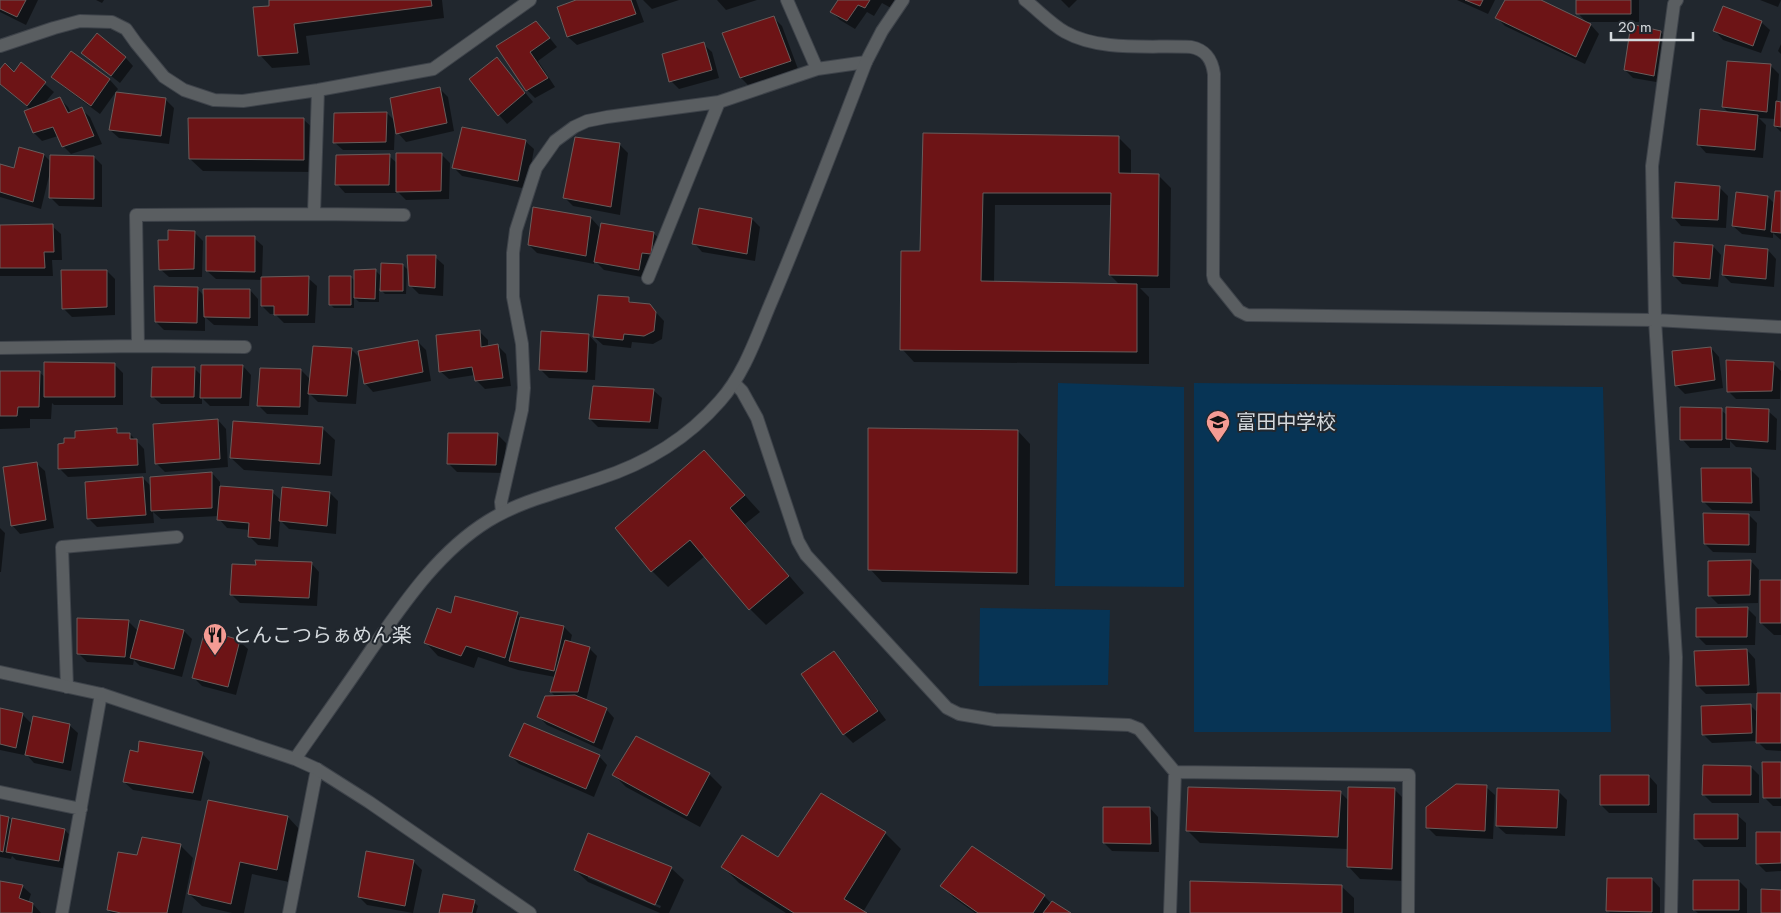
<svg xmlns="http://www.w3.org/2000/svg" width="1781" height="913" viewBox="0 0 1781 913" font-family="Jost,'Noto Sans JP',sans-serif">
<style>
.green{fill:#073455}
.shadow{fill:#0007;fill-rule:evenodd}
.building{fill:#6d1416;stroke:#695d5c}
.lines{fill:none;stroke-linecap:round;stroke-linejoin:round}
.minor-casing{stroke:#3e434a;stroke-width:14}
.tertiary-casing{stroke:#3e434a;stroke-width:14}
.minor{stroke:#5a5e61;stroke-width:12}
.tertiary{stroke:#5a5e61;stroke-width:12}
.labels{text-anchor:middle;stroke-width:4;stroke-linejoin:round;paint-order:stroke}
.poi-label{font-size:20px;fill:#d4d9dd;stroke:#21272e;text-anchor:start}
</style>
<rect width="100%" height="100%" fill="#21272e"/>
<path class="green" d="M1058,383L1184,387V587L1055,586Z
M1194,383L1603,387L1611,732H1194Z
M980,608L1110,610L1108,685L979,686Z"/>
<path class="shadow" d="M0,0H38L26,25L0,12Z
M96,0H104L102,3Z
M270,0H442L444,18L306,36L310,65L272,68L260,55L271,7Z
M580,0H636L644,22L577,45L568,37L559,8Z
M643,0H679L652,9Z
M717,0H757L726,10Z
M839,0H896L891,8L882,3L874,16L867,12L855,29L840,20L832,12Z
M1061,0H1077L1069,8Z
M1457,0H1495L1488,14Z
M1506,0H1538L1591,25L1599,34L1585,64L1505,26L1497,18Z
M1577,0H1639V22H1586L1578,13Z
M1760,0H1781L1778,7Z
M774,18L782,26L798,69L749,86L741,78Z
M1761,22L1770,30L1761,53L1723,40L1715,31Z
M544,31L557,47L538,61L555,87L535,98L527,90L497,47Z
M1660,32L1669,40L1662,83L1633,78L1625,70Z
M703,44L712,52L719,78L679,89L671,81Z
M1781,44V54L1778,51Z
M71,53L110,80L118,89L100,114L61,85L52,76Z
M82,53L125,57L133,66L120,83Z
M497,59L533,102L507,124L499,115Z
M22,64L54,92L43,105L59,98L68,107L71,113L81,109L90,117L102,144L71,154L63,146L58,136L42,141L34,133L31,110L0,84V71L14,73Z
M1770,65L1779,74L1777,102L1781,103V132L1775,126L1776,119L1759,118L1766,125L1763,158L1706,153L1698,144L1730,114L1723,107Z
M440,89L448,97L454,131L406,142L398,133L395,125L394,150H343L334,142L387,113L395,121Z
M165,99L174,108L169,144L119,138L110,130Z
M303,119L316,131V172L203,171L190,159Z
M924,135L1118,137L1131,150V175H1158L1171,188L1170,288H1140L1149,297V364L914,362L902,349L921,253ZM995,205H1112L1110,275L1120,285L994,282Z
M576,138L620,145L628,153L620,215L573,206L565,198Z
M525,141L534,149L527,189L462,176L454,168Z
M441,154L450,163L449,199L406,200L397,191V193H345L337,184L389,156L398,164Z
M44,155L52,163L94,157L102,165V207L59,206L51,198L50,172L41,209L0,197V166L15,170Z
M1719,187L1728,196L1726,228L1681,226L1673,217Z
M1781,193V240L1773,233V238L1742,234L1733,226L1737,194L1768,197L1775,204Z
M534,208L591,218L601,229L653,233L662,241L647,278L604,270L594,260V264L537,253L529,245Z
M752,219L760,227L755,261L702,252L694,243Z
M0,226H52L61,234L62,260H52L53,276H0Z
M194,232L203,241L202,277H169L160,269L169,241Z
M254,238L263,246L262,278H308L317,286L315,323H284L275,314H270L262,306V280L216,279L207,271Z
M1713,246L1721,255L1718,287L1682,284L1674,276Z
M1768,250L1776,259L1774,287L1731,283L1723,275Z
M435,257L444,265L443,296L419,294L410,285Z
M403,265L407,269L406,294H385L379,288V302H359L354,297V308H334L331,305L351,277L355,281L375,270L382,277Z
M107,271L115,279V315L72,317L63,308Z
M197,288L204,296L250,290L258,299V326L214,325L205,317V331L164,330L156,322Z
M628,299L634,304L649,305L664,321L662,339L653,344L632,342L631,348L603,345L594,337Z
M479,331L488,340V347L498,346L506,354L511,386L485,389L476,380L475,375L449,379L440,371Z
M589,335L597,344L595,380L549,378L540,369Z
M417,341L426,350L431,381L373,392L365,383Z
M1711,348L1719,357L1723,388L1685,394L1676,385Z
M352,350L360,358L356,404L318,402L309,393L308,415L267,414L259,406L301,370L311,380Z
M1773,363L1781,371L1780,399H1736L1728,391Z
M114,364L123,373V405H54L52,403L51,419H30V428L0,429V372H39L46,378Z
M243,366L251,375L249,406H210L202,398V404H161L152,396L194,368L202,376Z
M653,390L662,398L658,429L598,427L590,419Z
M1721,410L1728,416L1768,411L1777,419L1776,450L1736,447L1730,441V448H1690L1682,439Z
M218,420L226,429L228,467L165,472L156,463Z
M322,428L335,440L332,476L244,470L231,458Z
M116,430L121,435L130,434L144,449L146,473L68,477L59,468L76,439Z
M1018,431L1030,444L1029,585L882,582L870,569Z
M497,434L506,443L504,473L457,472L449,464Z
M36,463L45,471L54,528L20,534L12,525Z
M720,468L760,512L745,524L804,593L766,625L750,609L705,556L668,587L652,571Z
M1751,470L1759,478L1760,511L1712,510L1704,502Z
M212,473L220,482V487L272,492L282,501L330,493L338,501L336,534L289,529L280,520L278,547L258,545L249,536L250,530L227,528L219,519V516L161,519L153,512L154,523L97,527L89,519L87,483L143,478L152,487Z
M1749,515L1757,523L1756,553L1713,552L1705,544Z
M0,528L5,533L1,572H0Z
M1751,561L1759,570L1758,603L1718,604L1709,595Z
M311,563L319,572L317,606L240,603L231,594L257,566Z
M1781,581V635H1774L1761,623Z
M1748,609L1756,617L1755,645H1706L1697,636Z
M517,613L523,619L564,627L572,635L570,643L589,648L597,656L586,701L606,709L614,718L602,750L547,725L538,716L556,697L551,692L555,677L518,670L478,657L474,668L438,656L426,643L452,614Z
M128,621L138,631L141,621L184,631L192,639L182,677L140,666L134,660L133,665L87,662L79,654Z
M239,641L248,649L236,695L202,686L194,678Z
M1747,650L1755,659L1757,693L1706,694L1697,685Z
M833,652L842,661L886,720L853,743L844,734L803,675Z
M1781,695V751L1766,750L1757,741L1712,743L1703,734L1750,705L1758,713Z
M0,710L22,714L32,724L69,725L78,733L71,771L34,763L25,753L24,755L0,750Z
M202,753L210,762L201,801L133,790L124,782L139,754Z
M511,756H599L607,765L594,797L519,764Z
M1781,763V806H1773L1764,797Z
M1751,767L1759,775V803H1712L1703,794Z
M709,774L722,787L700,827L626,787L614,775Z
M1649,776L1657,785V813H1609L1601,805Z
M1486,787L1495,795L1493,839L1436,836L1428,828Z
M1395,790L1407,802L1404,881L1360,879L1348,866V849L1200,843L1188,831L1340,792L1349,801Z
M1558,791L1567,800L1565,836L1506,834L1497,826Z
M1150,808L1158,817L1159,852L1112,851L1104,843Z
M1737,815L1746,823V847H1704L1696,839Z
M0,816L9,818L13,822L65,830L73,839L67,869L16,860L12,856L11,859L0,857Z
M288,817L300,830L289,882L252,874L244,913H232L202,906L189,894Z
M885,833L901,849L863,912L865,913H786L739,883L723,867L778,858Z
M1781,833V871L1766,872L1757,863Z
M181,846L193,858L182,913H111L108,910L138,857Z
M973,848L1044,896L1052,904L1068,913H975L954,898L942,886Z
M413,861L422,870L413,913L367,905L359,897Z
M671,868L684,880L669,913H660L588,882L575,870ZM588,875L661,906L660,908L588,878Z
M1652,879L1660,888V913H1610L1607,911Z
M1739,881L1747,889V913H1698L1694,910Z
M0,883L22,886L31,894L28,903L33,904L41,913H0Z
M1341,886L1354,898V913H1191Z
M474,902L478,906L476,913H440Z"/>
<path class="building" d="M0,0H26L17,17L0,9Z
M269,0H431L432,6L294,24L298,53L258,56L253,7L269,6Z
M576,0H631L636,14L567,37L557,7Z
M838,0H870L865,8L858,5L847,21L830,12Z
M1465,0H1483L1480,6Z
M1505,0H1541L1591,24L1576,57L1495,18Z
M1576,0H1631V14H1576Z
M1723,6L1762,21L1753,46L1713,31Z
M774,16L791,61L740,78L722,33Z
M536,21L550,38L530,52L548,78L526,91L496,46Z
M1631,24L1661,31L1654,76L1624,70Z
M97,33L126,57L111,76L81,53Z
M704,42L712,70L669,82L662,54Z
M71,51L110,79L91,106L51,77Z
M497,57L525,93L498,116L469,79Z
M1727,61L1771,64L1767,112L1722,107Z
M21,62L46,82L27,106L0,84V69L5,63L14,72Z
M440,87L447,123L396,134L390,98Z
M116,92L166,98L161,136L109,130Z
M60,97L68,113L82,107L94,136L62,147L53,127L33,133L24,111Z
M1776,101L1781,102V127L1774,126Z
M1700,109L1758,115L1755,150L1697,145Z
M387,112L386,142L333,143L334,113Z
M188,118H304V160L189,159Z
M462,127L526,140L518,181L452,168Z
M923,133L1119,136V173L1159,174L1158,276L1109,275L1111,193H983L981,281L1137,284V352L900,350L901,251H920Z
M575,137L620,143L611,207L563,198Z
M19,147L44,154L33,202L0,192V164L14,168Z
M396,153H442L441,191L396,192Z
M390,154L389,185H335L336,155Z
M50,155L94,156V199L49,198Z
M1675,182L1720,186L1718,220L1672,218Z
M1775,191H1781V233L1771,232Z
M1736,192L1768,196L1765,230L1732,226Z
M533,207L591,217L586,256L528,245Z
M699,208L752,218L747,254L692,244Z
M601,223L654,232L651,254L642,253L639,270L594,262Z
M53,224L54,252H44L45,268H0V225Z
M168,230L195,231L194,269L159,270L158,240H168Z
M206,236H255V272L206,271Z
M1674,242L1713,245L1710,279L1673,276Z
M1725,245L1768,249L1766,279L1722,275Z
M407,255H436L435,288L409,286Z
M381,263L403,264V291H380Z
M376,269L375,299L354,298V270Z
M61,270H107V307L62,309Z
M309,276L308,315H274V306H261V277Z
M329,276H351V305H329Z
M154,286L198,287L197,323L155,322Z
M203,289H250V318L204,317Z
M598,295L629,297V302L650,304L656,312L654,331L644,336L624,334L623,340L593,337Z
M480,330L481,347L498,344L503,378L475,381L472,367L439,372L436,335Z
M541,331L589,334L587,372L539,370Z
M418,340L423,372L364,384L358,351Z
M313,346L352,348L347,396L308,394Z
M1711,347L1715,380L1675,386L1672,351Z
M1726,360L1774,362L1772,391L1727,392Z
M44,362L115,363V397H44Z
M201,365H243L241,398H200Z
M152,367H195L194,397H151Z
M260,368L301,369L300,407L257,406Z
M0,371H40L39,407H18L17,416H0Z
M593,386L654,389L650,422L589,419Z
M1680,407L1722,408V440H1680Z
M1726,407L1769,409L1768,442L1726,439Z
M218,419L220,459L155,464L153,424Z
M233,421L323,427L320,464L230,458Z
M117,428V433H130V439H137L138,465L58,469V444L64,443V438H75V431Z
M868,428L1018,430L1017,573L868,570Z
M448,433H498L496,465L447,464Z
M704,450L745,495L730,508L789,576L749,610L690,540L651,572L615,528Z
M37,462L46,520L11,526L3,467Z
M1701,468H1751L1752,503L1702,502Z
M212,472V508L151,511L150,477Z
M143,477L146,515L87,519L85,482Z
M220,486L273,490L270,539L248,537L249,523L217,520Z
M282,487L330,492L327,526L279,521Z
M1703,513L1749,514V545L1704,544Z
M255,560L312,562L309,598L230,595L232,564L256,565Z
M1751,560L1750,595L1708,596V561Z
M1760,580H1781V623H1760Z
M455,596L518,612L505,658L466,646L461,656L424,643L437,608L451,613Z
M1748,607L1747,637H1696V608Z
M520,617L564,626L554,671L509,661Z
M77,618L129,620L125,657L77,654Z
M140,620L184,630L174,669L130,658Z
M205,630L240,640L228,687L192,678Z
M565,640L590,647L578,692H550Z
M1747,649L1749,685L1696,686L1694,651Z
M834,651L878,711L843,735L801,674Z
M1757,693H1781V743H1756Z
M575,695L607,708L594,743L537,717L545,696Z
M1751,704L1752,733L1702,735L1701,706Z
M0,708L23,713L16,748L0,744Z
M33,716L70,724L63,763L25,755Z
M524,723L600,755L586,789L509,756Z
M636,736L710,773L687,816L612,775Z
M139,741L203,752L193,793L123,782L130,750L138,752Z
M1762,762H1781V798H1763Z
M1703,765L1751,766V795H1702Z
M1600,775H1649V805H1600Z
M1456,784L1487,785L1485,831L1426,828V807Z
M1188,787L1341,791L1338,837L1186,831Z
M1348,787L1395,788L1392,869L1347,867Z
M1497,788L1559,790L1557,828L1496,826Z
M821,793L886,832L844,899L867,913H794L721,867L742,835L778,857Z
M208,800L288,816L277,870L240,862L231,904L188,894Z
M1103,807H1150L1151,844L1103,843Z
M1694,814H1738V839H1694Z
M0,815L9,817L3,852L0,851Z
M12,818L65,829L59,861L6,852Z
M1756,832H1781V863L1756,864Z
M588,833L672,867L655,905L574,870Z
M142,837L181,844L167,913H121L107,910L118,852L137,855Z
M972,846L1045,895L1033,913H978L940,886Z
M366,851L414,860L405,906L358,897Z
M1607,878H1652V912L1606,911Z
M1693,880H1739V910H1693Z
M0,881L23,885L19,898L33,903L32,913H0Z
M1190,881L1342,885V913H1190Z
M1761,889L1781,890V913H1761Z
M443,894L475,900L472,913H439Z
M1052,901L1071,913H1043Z"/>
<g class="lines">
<g class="minor-casing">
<path id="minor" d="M787,0L817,69L866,62L882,31L903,0
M1025,0C1038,10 1051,24 1065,32C1101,52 1150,45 1191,47C1206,50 1212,59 1214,74L1213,275L1214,280L1239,311L1247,315L1655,320L1781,327
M0,46L54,28L80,21L112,22L126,29L136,43L164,77L184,90L214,100L243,101L318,90L433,69L530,0
M314,214L404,215
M648,278L719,102
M138,346L245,347
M0,348L138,346L136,215L314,214L318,90
M734,383L742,391L757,418L798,541L806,555L947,708L959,714L995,720L1129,725L1139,729L1175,772L1170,913
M502,512L501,502L522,410L524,388L522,344L513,297V253L516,230L536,168L555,141L574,127L587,121L607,117L719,102L817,69
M67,687L62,547L177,537
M1175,772L1409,775L1408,913
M0,792L81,809
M62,913L101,694
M289,913L317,769
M1671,913L1676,657L1655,320L1652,166L1674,4L1677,0"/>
</g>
<g class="tertiary-casing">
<path id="tertiary" d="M0,672L101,694L295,759L317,769L369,802L530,913
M295,759C320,723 346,687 371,650C404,603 438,552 488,521C522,500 560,492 598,479C645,464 687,439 720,401C745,373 757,335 772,300C805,222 835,142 866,62"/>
</g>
<use href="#minor" class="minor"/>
<use href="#tertiary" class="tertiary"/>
</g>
<defs>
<g id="school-pin" transform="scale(1.25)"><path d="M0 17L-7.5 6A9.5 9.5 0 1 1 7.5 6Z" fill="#f59c94" stroke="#21272e"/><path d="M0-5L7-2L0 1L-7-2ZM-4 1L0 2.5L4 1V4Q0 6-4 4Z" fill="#111"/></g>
<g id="restaurant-pin" transform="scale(1.25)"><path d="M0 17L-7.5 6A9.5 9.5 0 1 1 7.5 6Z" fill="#f59c94" stroke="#21272e"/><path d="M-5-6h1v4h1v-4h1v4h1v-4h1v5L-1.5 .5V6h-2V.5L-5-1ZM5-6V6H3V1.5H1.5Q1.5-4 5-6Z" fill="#111"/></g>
</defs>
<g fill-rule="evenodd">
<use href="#school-pin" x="1218" y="422"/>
<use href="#restaurant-pin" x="215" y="635"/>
</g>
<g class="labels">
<g class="poi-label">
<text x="1236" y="429">富田中学校</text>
<text x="232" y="642">とんこつらぁめん楽</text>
</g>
</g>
<path d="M1611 32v8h82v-8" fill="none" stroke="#d4d9dd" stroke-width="2.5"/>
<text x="1618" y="32" font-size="15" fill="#d4d9dd" stroke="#21272e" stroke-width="4" paint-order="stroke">20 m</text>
</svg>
